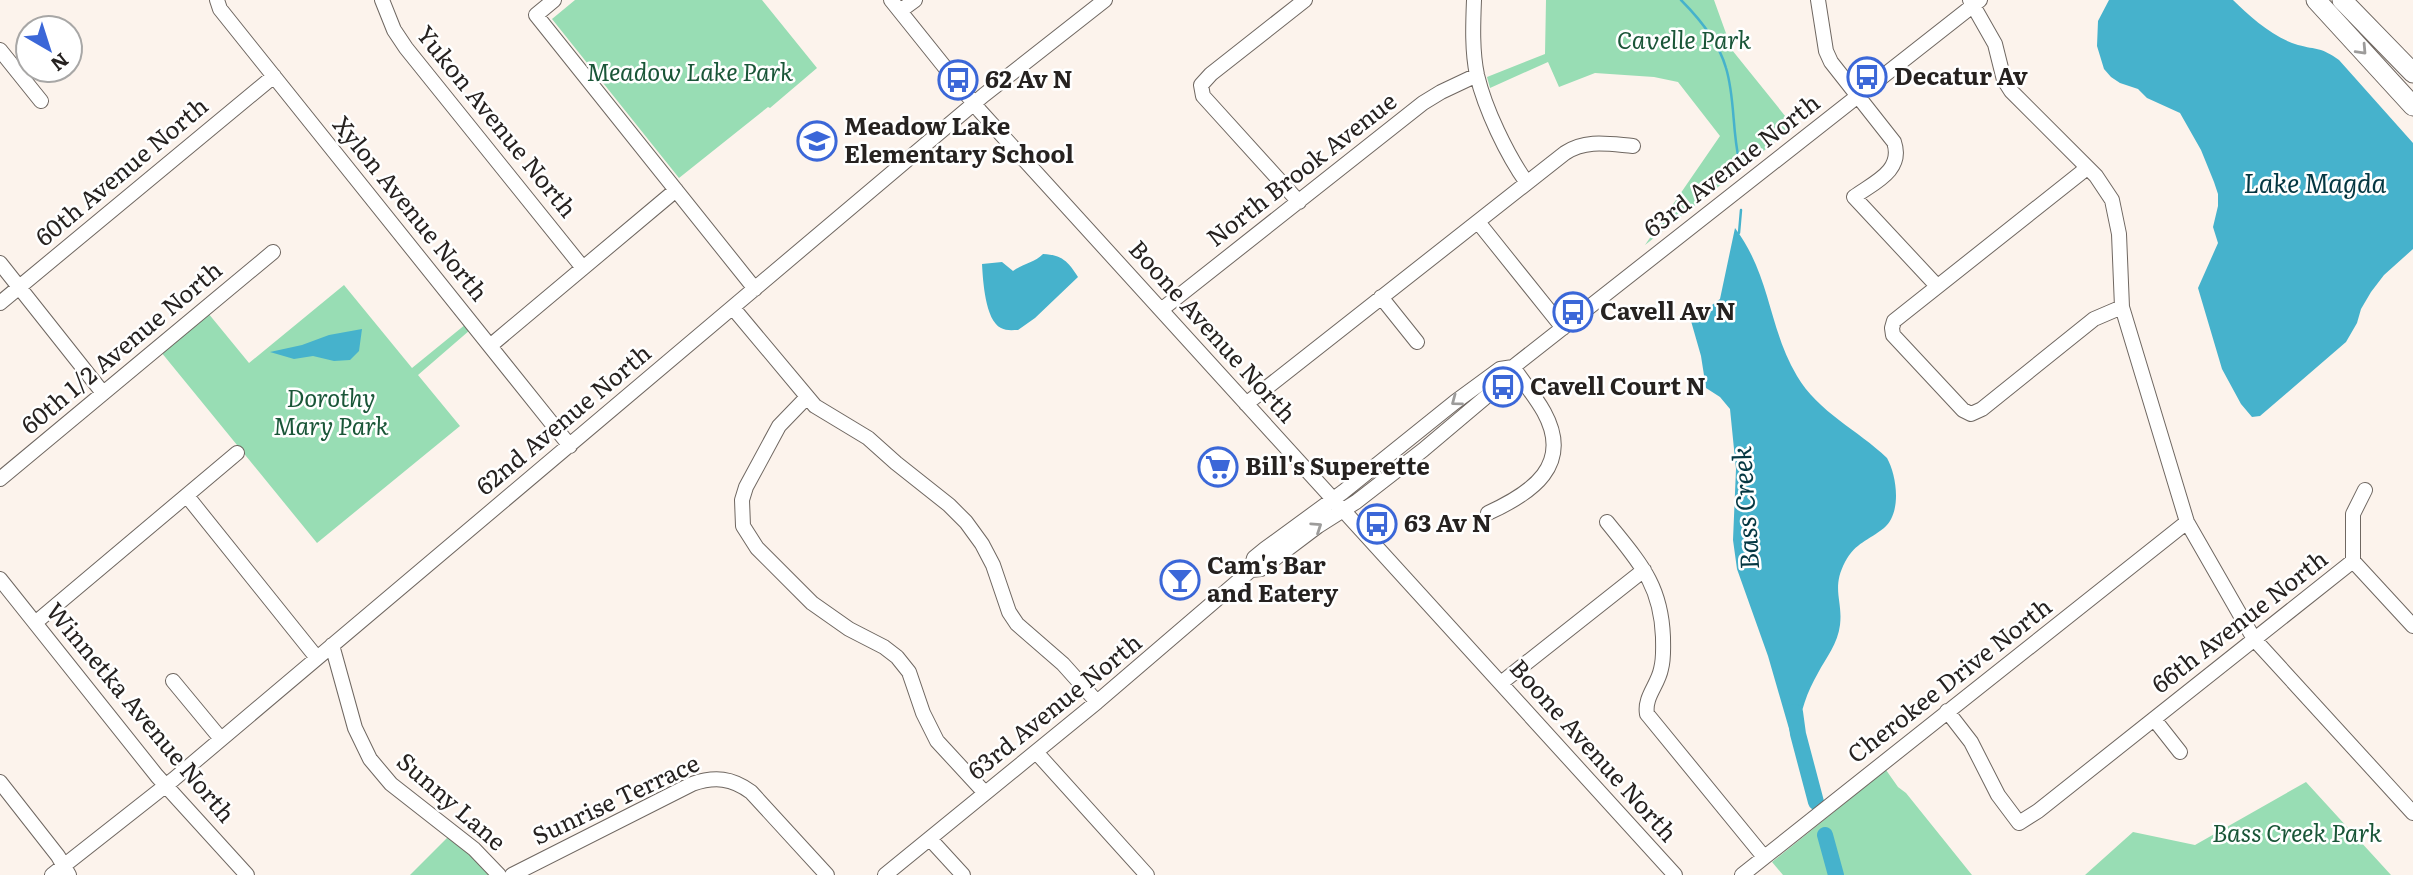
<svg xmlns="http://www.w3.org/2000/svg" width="2413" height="875" viewBox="0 0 2413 875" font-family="Literata,serif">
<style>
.green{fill:#98ddb4}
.water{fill:#46b2cc}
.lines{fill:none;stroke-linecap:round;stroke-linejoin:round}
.stream{stroke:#46b2cc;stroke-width:2.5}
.river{stroke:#46b2cc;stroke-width:16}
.minor-casing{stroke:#6f6761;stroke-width:16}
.highway-casing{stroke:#6f6761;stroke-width:21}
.minor{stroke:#fff;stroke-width:14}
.highway{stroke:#fff;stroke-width:19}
.oneway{stroke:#9d9c9b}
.labels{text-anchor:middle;stroke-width:5;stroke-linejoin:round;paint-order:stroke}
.park-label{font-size:24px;font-style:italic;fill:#1a5638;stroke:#fff}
.poi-label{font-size:24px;font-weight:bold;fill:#262220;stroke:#fff;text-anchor:start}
.street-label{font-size:24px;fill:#262220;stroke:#fff}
.water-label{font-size:26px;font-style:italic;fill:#043742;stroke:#fff}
</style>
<rect width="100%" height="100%" fill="#fcf3ec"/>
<path class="green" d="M575,0H762L817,68L770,108L768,107L679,178L552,19Z
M1546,0H1714L1732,50L1794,127L1645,245L1720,136L1678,82L1654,77L1595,73L1559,87L1548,62L1490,88L1487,77L1545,54Z
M344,285L412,368L466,324L470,330L418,375L460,426L317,543L161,352L208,313L249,363Z
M1886,770L1898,787L1906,793L1972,875H1783L1772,862Z
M2306,782L2391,875H2085L2133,832L2195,845Z
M449,836L491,875H410Z"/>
<path class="water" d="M2109,0H2233C2250,17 2274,38 2298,45C2317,50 2321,47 2339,60L2413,143V249L2384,275L2371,292L2361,309L2357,323L2346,342L2260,416L2252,417L2241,404L2222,369L2198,288L2218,243L2213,227L2218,206V194L2214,182L2201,150L2180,113L2147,98L2138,89L2120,83L2111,77L2104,69L2097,46L2098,21Z
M1735,228C1771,276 1768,327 1797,376C1818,412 1858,430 1887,458C1897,476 1902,513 1884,528C1868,541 1856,542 1845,562C1831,589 1843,600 1840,625C1838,643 1826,658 1818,673C1807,692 1800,712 1798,734L1792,739L1768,656L1737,569L1733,540L1736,469L1730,409L1720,397L1706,388L1701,356L1691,321L1720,299Z
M1043,254C1062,255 1068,261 1078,277L1035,318L1018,330C1013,330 1006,331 1001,328C985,320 983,280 982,264L1002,262L1013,271C1024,263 1034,263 1043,254Z
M362,329L359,351L350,360L334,361L313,356L294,359L270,352L302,345L329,335Z"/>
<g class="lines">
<path class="stream" d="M1681,0C1699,18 1719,43 1726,68C1735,97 1732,130 1739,160
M1739,233L1741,210"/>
<path class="river" d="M1795,712L1798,734L1816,802
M1825,835L1836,875"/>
<g class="minor-casing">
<path id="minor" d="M217,0L220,9L570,446
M382,0L394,30L406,48L583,268
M554,0L536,15L755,289
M891,0L980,111L1675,875
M1474,0C1473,25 1472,51 1477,75C1485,109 1507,155 1527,183
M1818,0L1826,51L1831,62L1894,142C1904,171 1873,183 1854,197L1937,286
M1970,0L1995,44L2004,80L2011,91L2096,176L2112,200L2119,234L2122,307L2187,522L2254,639L2413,813
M900,11L915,0
M0,50L41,101
M2087,168L1894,321L1892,328L1893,335L1963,410L1971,414L1982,409L2094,319L2122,307
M1299,202L1203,96L1201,85L1211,74L1305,0
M1478,222L1563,328
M0,263L103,393
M1381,297L1417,342
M0,303L274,76
M733,308L815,406L868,438L896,463L949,505L966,522L982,544L993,565L1009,612L1017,624L1063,664L1097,702
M1161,310L1423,103L1441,92L1477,75
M490,346L676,190
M807,397L779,426L746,487L742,500L743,526L757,548L812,603L849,629L884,647L897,657L909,672L923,713L937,741L985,793
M1246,404L1565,153C1586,139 1609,144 1633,146
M0,479L273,252
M187,496L317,658
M1488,513C1532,493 1573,465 1544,412C1535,396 1523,382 1513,367
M1607,522C1639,562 1661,584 1663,637C1663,648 1664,658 1661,669C1658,685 1644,697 1647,714L1764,857
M2353,561L2413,626
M2353,561V514L2365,490
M1251,570L1254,558L1265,549L1343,492L1455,402L1500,369L1513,367
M0,579L157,776L247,875
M35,623L237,453
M332,645L355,728L370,759L391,784L474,849L499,875
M173,681L221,739
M1501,683L1644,570
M1947,711L1971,742L1998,795L2019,823L2038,811L2353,561
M2154,719L2180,752
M1036,752L1147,875
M0,782L58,856L69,875
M930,839L963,875
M52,875L174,779L984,95L1105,0
M512,875L692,784C715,776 732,778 751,792L827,875
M885,875L1097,702L1251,570L1261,569L1318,526L1356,502L1423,450L1506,380L1513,367L1980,0
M1742,875L2187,522"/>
</g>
<g class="highway-casing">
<path id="highway" d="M2316,0L2413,106
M2342,0L2413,73"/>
</g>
<use href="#minor" class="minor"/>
<use href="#highway" class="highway"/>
</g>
<defs><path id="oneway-chevron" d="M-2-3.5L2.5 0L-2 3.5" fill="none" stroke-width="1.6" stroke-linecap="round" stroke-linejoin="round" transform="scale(1.75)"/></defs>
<g class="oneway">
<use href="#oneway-chevron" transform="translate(2362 50) rotate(47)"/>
<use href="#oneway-chevron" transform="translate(1456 401) rotate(143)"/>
<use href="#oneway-chevron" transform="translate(1317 527) rotate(-34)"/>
</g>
<defs>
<g id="bus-ring" transform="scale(2.0125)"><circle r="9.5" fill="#fff" stroke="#3b67d8" stroke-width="1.5"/><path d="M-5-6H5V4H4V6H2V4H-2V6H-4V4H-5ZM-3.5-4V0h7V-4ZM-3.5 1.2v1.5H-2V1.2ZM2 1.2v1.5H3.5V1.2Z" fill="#3b67d8"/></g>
<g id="school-ring" transform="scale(2.0125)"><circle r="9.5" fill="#fff" stroke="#3b67d8" stroke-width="1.5"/><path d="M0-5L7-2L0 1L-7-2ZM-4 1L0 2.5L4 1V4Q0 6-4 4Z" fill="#3b67d8"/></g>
<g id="supermarket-ring" transform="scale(2.0125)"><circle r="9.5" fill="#fff" stroke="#3b67d8" stroke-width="1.5"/><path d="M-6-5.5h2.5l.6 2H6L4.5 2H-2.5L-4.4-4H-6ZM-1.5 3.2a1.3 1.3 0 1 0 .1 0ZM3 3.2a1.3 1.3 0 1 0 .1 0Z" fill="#3b67d8"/></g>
<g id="bar-ring" transform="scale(2.0125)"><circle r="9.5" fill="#fff" stroke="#3b67d8" stroke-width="1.5"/><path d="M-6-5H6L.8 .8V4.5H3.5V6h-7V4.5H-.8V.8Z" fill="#3b67d8"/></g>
</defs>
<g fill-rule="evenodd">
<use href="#bus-ring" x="1867" y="77"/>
<use href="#bus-ring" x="958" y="80"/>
<use href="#school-ring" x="817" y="141"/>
<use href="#bus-ring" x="1573" y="312"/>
<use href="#bus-ring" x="1503" y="387"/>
<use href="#supermarket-ring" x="1218" y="467"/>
<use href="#bus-ring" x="1377" y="524"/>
<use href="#bar-ring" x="1180" y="580"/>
</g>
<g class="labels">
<g class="park-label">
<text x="1684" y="49">Cavelle Park</text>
<text x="690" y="81">Meadow Lake Park</text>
<text x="331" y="407">Dorothy<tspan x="331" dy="28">Mary Park</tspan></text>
<text x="2297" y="842">Bass Creek Park</text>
</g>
<g class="poi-label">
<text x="1894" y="85">Decatur Av</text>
<text x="985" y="88">62 Av N</text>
<text x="844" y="135">Meadow Lake<tspan x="844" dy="28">Elementary School</tspan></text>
<text x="1600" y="320">Cavell Av N</text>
<text x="1530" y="395">Cavell Court N</text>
<text x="1245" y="475">Bill's Superette</text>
<text x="1404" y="532">63 Av N</text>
<text x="1207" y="574">Cam's Bar<tspan x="1207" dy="28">and Eatery</tspan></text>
</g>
<g class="street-label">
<text transform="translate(496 122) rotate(51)" y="8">Yukon Avenue North</text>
<text transform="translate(1732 166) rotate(-38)" y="8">63rd Avenue North</text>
<text transform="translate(1302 170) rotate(-38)" y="8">North Brook Avenue</text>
<text transform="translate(122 172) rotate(-40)" y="8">60th Avenue North</text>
<text transform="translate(410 209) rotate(51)" y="8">Xylon Avenue North</text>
<text transform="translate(1212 332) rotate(48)" y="8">Boone Avenue North</text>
<text transform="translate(122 348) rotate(-40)" y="8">60th 1/2 Avenue North</text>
<text transform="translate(564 420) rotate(-40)" y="8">62nd Avenue North</text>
<text transform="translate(2240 622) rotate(-38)" y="8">66th Avenue North</text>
<text transform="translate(1950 681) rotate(-38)" y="8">Cherokee Drive North</text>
<text transform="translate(1055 707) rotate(-39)" y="8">63rd Avenue North</text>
<text transform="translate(140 713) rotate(50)" y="8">Winnetka Avenue North</text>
<text transform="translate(1593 751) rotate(48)" y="8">Boone Avenue North</text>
<text transform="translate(616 800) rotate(-25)" y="8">Sunrise Terrace</text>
<text transform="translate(451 802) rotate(41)" y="8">Sunny Lane</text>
</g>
<g class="water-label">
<text x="2315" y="193">Lake Magda</text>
<text transform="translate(1746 508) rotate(-94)" y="9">Bass Creek</text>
</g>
</g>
<g transform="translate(49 49) rotate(141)"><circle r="33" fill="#ffffff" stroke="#a8a7a6" stroke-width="2"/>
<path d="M0-5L12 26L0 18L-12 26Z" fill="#3b67d8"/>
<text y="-10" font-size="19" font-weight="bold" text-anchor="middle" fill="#262220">N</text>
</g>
</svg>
